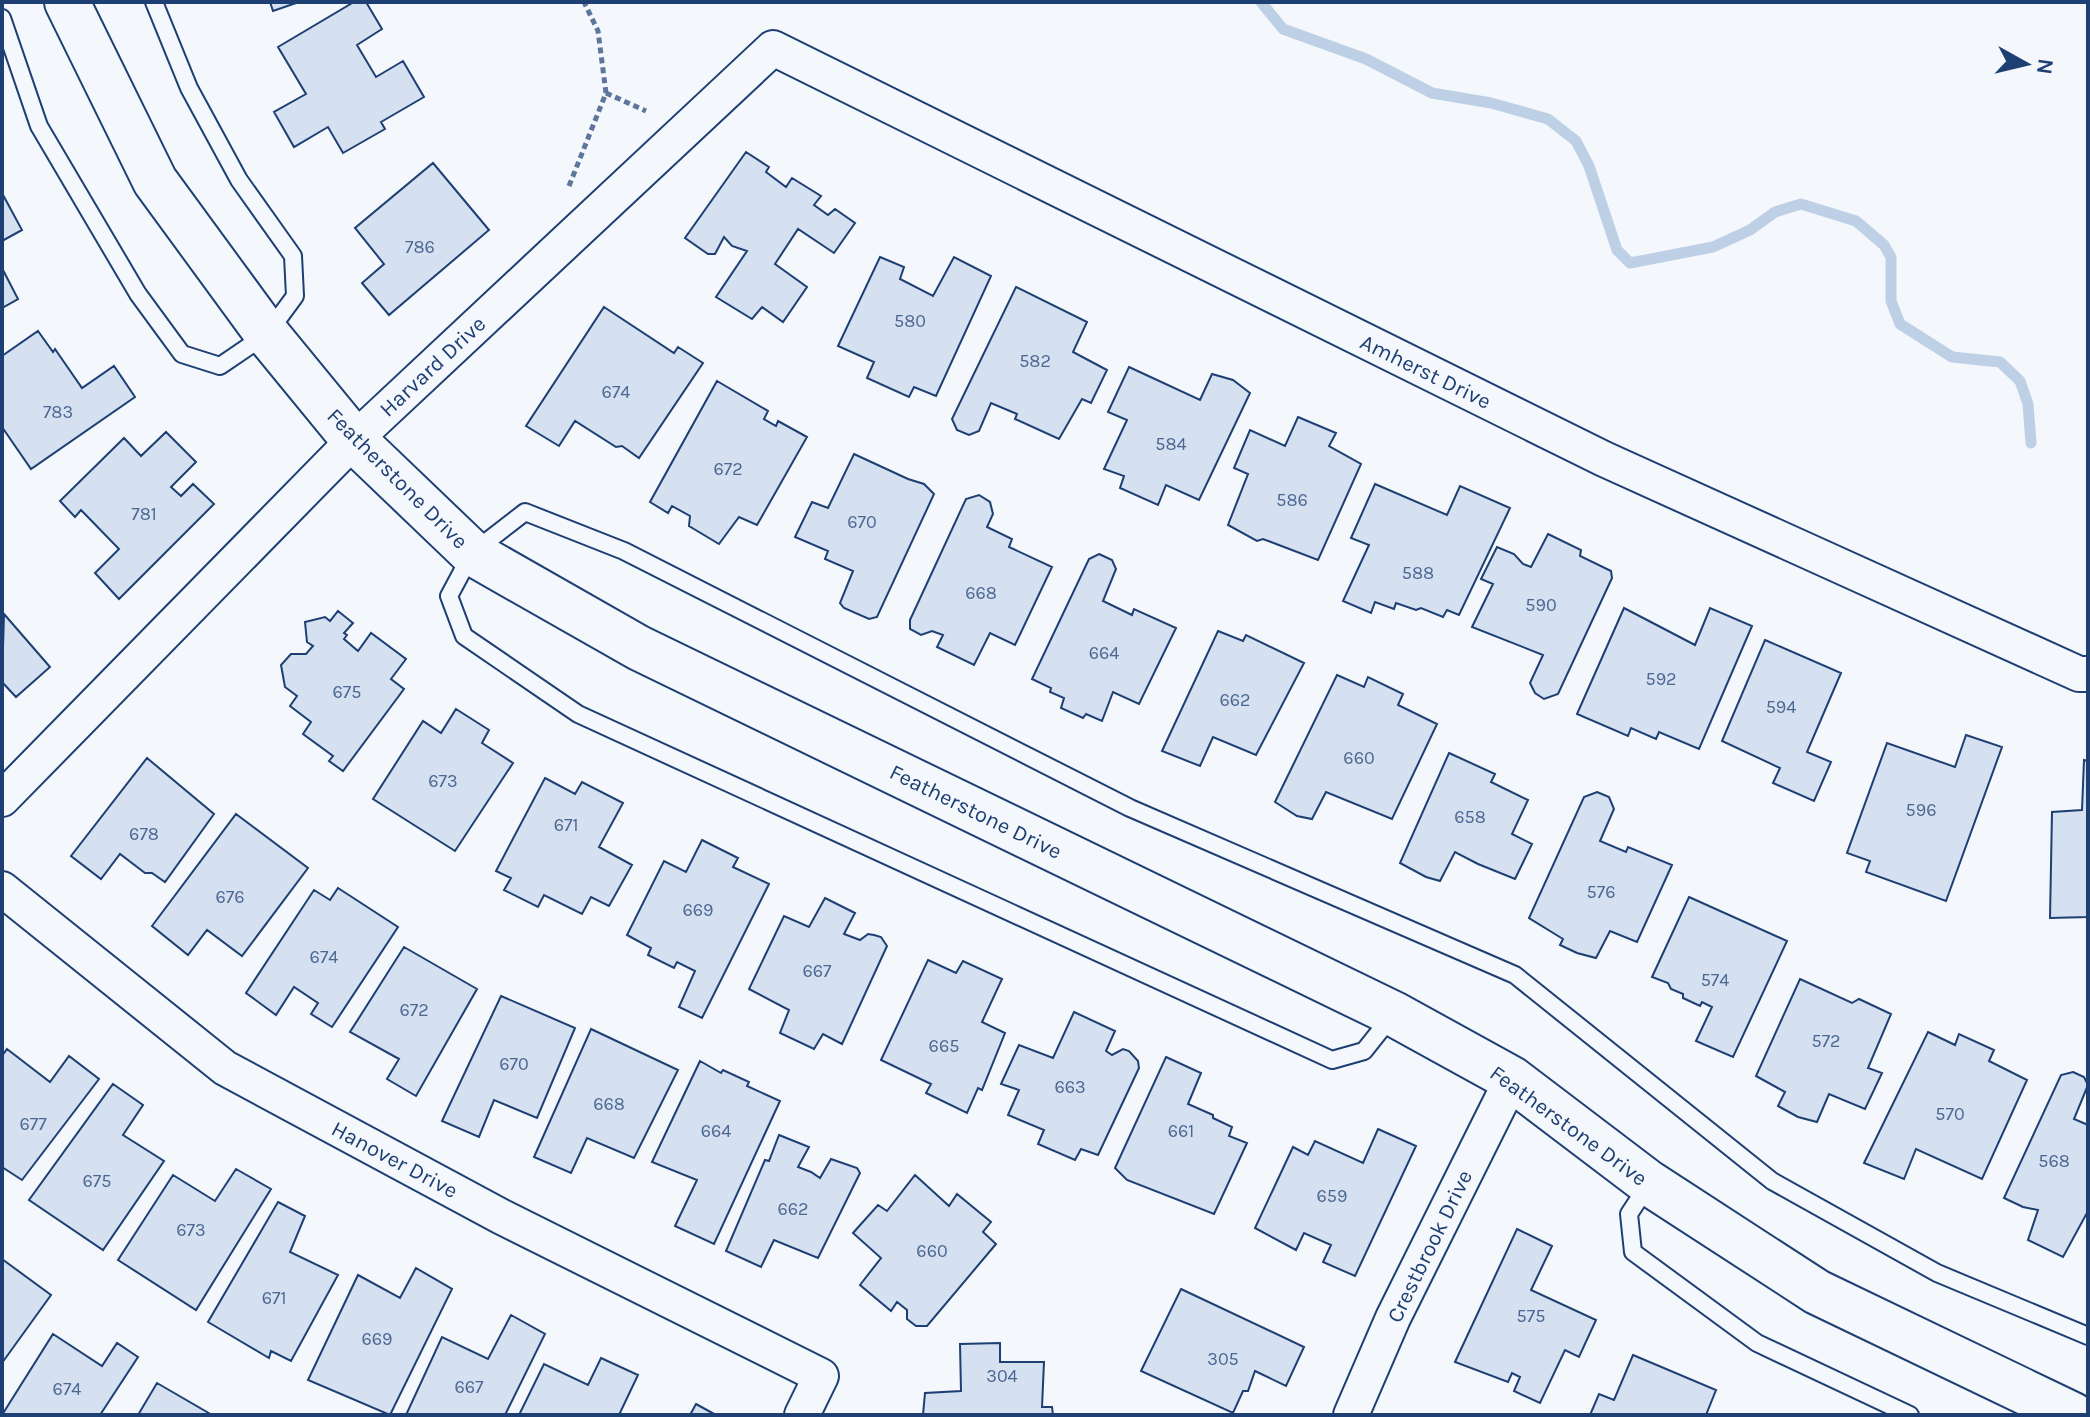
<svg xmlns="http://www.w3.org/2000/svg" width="2090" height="1417" viewBox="0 0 2090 1417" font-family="Karla,sans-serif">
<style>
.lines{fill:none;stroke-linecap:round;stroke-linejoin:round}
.stream{stroke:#bed0e5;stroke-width:11}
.building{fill:#d5e0f0;stroke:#1d3f73;stroke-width:2}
.lane-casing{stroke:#1d3f73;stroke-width:20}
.street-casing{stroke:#1d3f73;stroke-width:38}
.secondary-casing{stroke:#1d3f73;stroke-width:48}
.path{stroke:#5e769c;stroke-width:5;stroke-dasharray:6 4;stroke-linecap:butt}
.lane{stroke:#f4f7fb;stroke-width:16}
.street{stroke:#f4f7fb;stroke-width:34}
.secondary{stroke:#f4f7fb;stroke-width:44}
.labels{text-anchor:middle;stroke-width:6;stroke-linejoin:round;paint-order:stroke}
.number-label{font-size:18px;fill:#4b6792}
.street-label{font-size:22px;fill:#1d3f73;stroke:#f4f7fb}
</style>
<rect width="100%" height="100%" fill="#f4f7fb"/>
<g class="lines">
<path class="stream" d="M1261,2L1283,29L1366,59L1432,93L1491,103L1548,119L1576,141L1589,166L1617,250L1630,263L1713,247L1750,230L1775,212L1801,204L1856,221L1884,245L1891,257V301L1900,324L1952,357L2000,362L2020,381L2028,404L2031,443"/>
</g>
<path class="building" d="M270,2H299L273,11Z
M354,2H366L382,29L357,45L376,77L403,61L424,97L381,122L385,129L343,153L328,127L294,147L274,112L306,94L278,47Z
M746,152L769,167L766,172L786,187L792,178L821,196L814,205L828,215L835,209L855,223L834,253L798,229L775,264L807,287L783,322L762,307L752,319L716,297L747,251L732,246L724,237L715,254H708L685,238Z
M433,163L489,230L389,315L362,283L384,264L355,228Z
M2,193L22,230L2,241Z
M880,257L904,267L900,279L933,296L954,257L991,276L936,396L914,387L909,397L867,378L874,362L838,346Z
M2,268L18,299L2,308Z
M1016,287L1087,322L1073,352L1107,370L1091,403L1082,399L1059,439L1015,419L1017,414L991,403L979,431L969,435L957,430L952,419Z
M604,307L674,353L678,347L703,363L639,458L622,446L616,447L575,421L559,446L526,426Z
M38,331L53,352L55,349L82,388L114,366L135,397L31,469L2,427V356Z
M1129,367L1200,400L1212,374L1233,380L1250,393L1199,500L1166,485L1158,505L1120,488L1124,476L1104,469L1127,420L1108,412Z
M717,381L768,411L764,419L776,426L778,421L807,437L757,525L739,517L719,544L689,526L690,516L672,506L668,513L650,502Z
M1298,417L1336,433L1329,446L1361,464L1318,560L1263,539L1257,541L1228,525L1248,474L1234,468L1250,430L1285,446Z
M166,432L196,462L171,487L181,496L193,484L214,504L119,599L95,573L119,549L81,510L75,517L60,501L124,438L141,456Z
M854,454L908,479L924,484L934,494L877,617L869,619L844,608L840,603L853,571L825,559L828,551L795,537L812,502L828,508Z
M1375,484L1447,515L1460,486L1510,508L1459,615L1447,610L1443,617L1421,608L1416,610L1396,603L1394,609L1375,602L1371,613L1343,601L1369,545L1351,538Z
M979,495L990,502L993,514L987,527L1012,539L1009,547L1052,567L1015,645L990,633L974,665L937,647L943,635L932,631L921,635L910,629V620L966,499Z
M1548,534L1581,550L1580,556L1611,571L1612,578L1558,694L1544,699L1535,693L1530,683L1543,655L1472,627L1493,584L1481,579L1497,547L1514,554L1523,564L1531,567Z
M1099,554L1112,560L1116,569L1103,601L1132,615L1134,609L1176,628L1139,704L1113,692L1102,721L1086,714L1083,718L1061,708L1064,698L1050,692L1051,688L1032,679L1089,559Z
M1624,608L1695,645L1710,608L1752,626L1699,749L1659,732L1656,739L1631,728L1628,736L1577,714Z
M338,611L353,623L344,633L347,635L344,639L358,651L371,633L406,659L391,679L404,689L343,771L329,761L333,756L303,734L311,722L290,706L297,696L285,687L281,665L291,654H306L313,646L307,642L305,622L325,617L330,621Z
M4,614L50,667L16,697L2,682Z
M1218,631L1243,641L1246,635L1304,663L1256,755L1213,737L1200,766L1162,751Z
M1765,640L1841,673L1807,752L1831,762L1814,801L1773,783L1780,768L1722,741Z
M1337,675L1364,687L1368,677L1403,694L1398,705L1437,724L1392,819L1326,792L1312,819L1297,816L1275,802Z
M456,709L489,730L482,743L513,763L455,851L373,799L423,721L441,733Z
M1966,735L2002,747L1946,901L1866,872L1870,861L1847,853L1887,743L1955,767Z
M1449,753L1495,774L1491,782L1528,800L1512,834L1532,844L1515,879L1478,864L1455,852L1440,881L1426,877L1400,863Z
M147,758L214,814L165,882L152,873H145L120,854L101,879L71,856Z
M2084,760L2088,761V917L2050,918L2052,812L2082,810Z
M545,778L575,794L582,782L623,803L599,847L632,865L609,906L591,897L582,914L544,895L538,907L504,890L511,878L496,871Z
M1597,792L1609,797L1614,809L1600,841L1626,852L1628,847L1672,865L1637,942L1610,931L1596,958L1577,953L1560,945L1563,939L1529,918L1584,797Z
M236,814L308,868L242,956L207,930L188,955L152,926Z
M702,840L738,858L733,867L769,884L702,1018L679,1007L695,971L677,962L674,968L648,955L651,948L627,935L664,861L686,872Z
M338,888L398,927L332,1027L311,1014L318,1003L294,987L276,1015L246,993L314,890L330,900Z
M1689,897L1787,941L1733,1057L1696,1041L1712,1007L1702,1002L1700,1006L1683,998V994L1671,989L1668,983L1652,977Z
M825,898L855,913L844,934L860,940L868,934L874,935L881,937L887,946L842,1044L823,1034L814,1049L780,1033L789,1010L749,989L784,916L809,927Z
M404,947L477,989L416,1096L387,1079L399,1059L350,1032Z
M928,960L956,973L963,961L1002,979L982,1022L1005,1033L982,1090L978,1088L967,1113L926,1093L931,1084L881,1060Z
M1800,979L1852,1003L1859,999L1891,1014L1868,1068L1882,1073L1865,1109L1829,1094L1817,1122L1798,1117L1778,1106L1785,1092L1756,1076Z
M501,996L575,1028L537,1118L494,1100L479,1137L442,1121Z
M1074,1012L1115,1031L1106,1051L1112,1055L1123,1049L1129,1051L1138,1061L1139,1068L1098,1155L1081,1149L1075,1160L1038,1144L1044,1130L1008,1115L1019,1090L1001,1084L1019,1045L1053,1058Z
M591,1029L678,1070L634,1158L587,1138L571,1173L534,1157Z
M1928,1032L1955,1045L1959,1034L1994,1050L1989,1061L2027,1080L1982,1179L1916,1149L1904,1179L1864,1163Z
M7,1049L50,1082L69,1056L99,1079L22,1180L2,1167V1056Z
M1166,1057L1201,1073L1188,1104L1213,1115V1118L1232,1127L1229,1136L1247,1143L1214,1214L1127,1180L1115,1168Z
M700,1061L721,1073L723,1070L749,1082L747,1086L780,1101L714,1244L675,1226L697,1180L652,1162Z
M2073,1072L2084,1077L2088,1085L2074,1119L2088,1125V1211L2063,1257L2028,1240L2038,1210L2023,1207L2004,1198L2061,1075Z
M113,1084L143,1105L123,1135L164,1161L103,1250L29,1200Z
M1378,1129L1416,1146L1355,1276L1323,1262L1331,1245L1304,1233L1296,1250L1255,1228L1293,1147L1308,1155L1315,1141L1363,1163Z
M779,1135L809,1147L798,1167L811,1172L820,1178L831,1159L857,1168L860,1173L818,1258L774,1240L761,1267L726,1251L765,1160L769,1161Z
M236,1169L271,1189L196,1310L118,1260L173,1175L215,1201Z
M915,1175L949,1206L957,1194L991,1222L983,1232L996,1244L927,1326H916L907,1319V1310L897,1302L891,1311L860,1285L881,1258L853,1233L878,1205L887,1211Z
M278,1202L305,1216L290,1252L338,1275L291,1361L271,1351L269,1358L208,1322Z
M1517,1229L1552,1246L1531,1290L1596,1320L1579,1357L1565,1350L1540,1403L1514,1391L1520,1377L1512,1373L1508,1382L1455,1362Z
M2,1259L51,1295L2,1363Z
M416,1268L452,1289L390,1415L308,1380L358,1275L400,1298Z
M1181,1289L1304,1347L1286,1386L1255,1371L1248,1391H1243L1233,1413L1141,1371Z
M511,1315L545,1334L505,1415H406L442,1337L488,1359Z
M53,1334L102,1366L117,1343L138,1357L100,1415H2Z
M1000,1343V1362H1044L1042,1407H1052L1053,1415H923L925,1393L961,1391L960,1344Z
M1633,1355L1716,1390L1706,1415H1590L1599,1394L1614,1400Z
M601,1358L638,1375L619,1415H519L544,1364L588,1385Z
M157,1383L212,1415H138Z
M696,1404L716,1415H690Z"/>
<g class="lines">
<g class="lane-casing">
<path id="lane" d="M2,18L39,126L138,294L182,354L220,366L267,334L295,296L293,256L239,180L189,88L154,2
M1391,1017L1364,1051L1332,1060L578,714L464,636L449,596L472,553L525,512L624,551L1130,808L1515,975L1772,1181L1937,1273L2088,1336
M1648,1185L1629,1214L1633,1252L1757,1343L1910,1415"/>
</g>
<g class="street-casing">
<path id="street" d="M2,799L354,440L773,48L1604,459L2079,674H2088
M2,889L225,1068L502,1217L821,1376L802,1415
M1351,1415L1393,1318L1512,1079"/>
</g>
<g class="secondary-casing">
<path id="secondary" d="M67,2L155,181L267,334L354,440L472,553L639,648L1394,1014L1512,1079L1649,1183L1817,1292L2073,1415"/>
</g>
<path class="path" d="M606,93L646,111
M569,186L606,93L598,31L584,2"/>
<use href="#lane" class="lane"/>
<use href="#street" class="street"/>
<use href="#secondary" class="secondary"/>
</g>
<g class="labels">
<g class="number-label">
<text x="420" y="253">786</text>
<text x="910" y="327">580</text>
<text x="1035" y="367">582</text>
<text x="616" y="398">674</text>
<text x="58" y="418">783</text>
<text x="1171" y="450">584</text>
<text x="728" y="475">672</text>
<text x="1292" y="506">586</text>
<text x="144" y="520">781</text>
<text x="862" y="528">670</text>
<text x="1418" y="579">588</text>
<text x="981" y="599">668</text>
<text x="1541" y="611">590</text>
<text x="1104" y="659">664</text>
<text x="1661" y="685">592</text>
<text x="347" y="698">675</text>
<text x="1235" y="706">662</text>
<text x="1781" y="713">594</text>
<text x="1359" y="764">660</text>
<text x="443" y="787">673</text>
<text x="1921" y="816">596</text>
<text x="1470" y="823">658</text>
<text x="566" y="831">671</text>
<text x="144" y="840">678</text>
<text x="1601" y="898">576</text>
<text x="230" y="903">676</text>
<text x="698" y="916">669</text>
<text x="324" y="963">674</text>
<text x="817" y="977">667</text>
<text x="1715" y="986">574</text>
<text x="414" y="1016">672</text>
<text x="1826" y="1047">572</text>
<text x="944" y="1052">665</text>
<text x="514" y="1070">670</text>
<text x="1070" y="1093">663</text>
<text x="609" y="1110">668</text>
<text x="1950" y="1120">570</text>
<text x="33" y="1130">677</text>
<text x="716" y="1137">664</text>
<text x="1181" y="1137">661</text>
<text x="2054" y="1167">568</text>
<text x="97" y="1187">675</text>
<text x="1332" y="1202">659</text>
<text x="793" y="1215">662</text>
<text x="191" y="1236">673</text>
<text x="932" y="1257">660</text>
<text x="274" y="1304">671</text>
<text x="1531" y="1322">575</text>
<text x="377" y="1345">669</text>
<text x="1223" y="1365">305</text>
<text x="1002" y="1382">304</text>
<text x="469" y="1393">667</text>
<text x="67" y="1395">674</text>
</g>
<g class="street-label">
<text transform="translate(432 366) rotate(-43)" y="8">Harvard Drive</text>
<text transform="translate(1426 371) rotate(26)" y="8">Amherst Drive</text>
<text transform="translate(398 478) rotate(45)" y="8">Featherstone Drive</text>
<text transform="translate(976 811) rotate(26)" y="8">Featherstone Drive</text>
<text transform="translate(1569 1125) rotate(36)" y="8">Featherstone Drive</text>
<text transform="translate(395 1159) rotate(28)" y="8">Hanover Drive</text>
<text transform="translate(1429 1246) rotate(-64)" y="8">Crestbrook Drive</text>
</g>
</g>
<rect width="2090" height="1417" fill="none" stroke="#1d3f73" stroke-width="8"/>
<g transform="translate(2026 64) rotate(98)" stroke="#f4f7fb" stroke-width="6" paint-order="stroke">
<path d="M0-6L14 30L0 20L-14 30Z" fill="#1d3f73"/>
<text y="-12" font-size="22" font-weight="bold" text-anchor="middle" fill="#1d3f73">N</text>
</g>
</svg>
